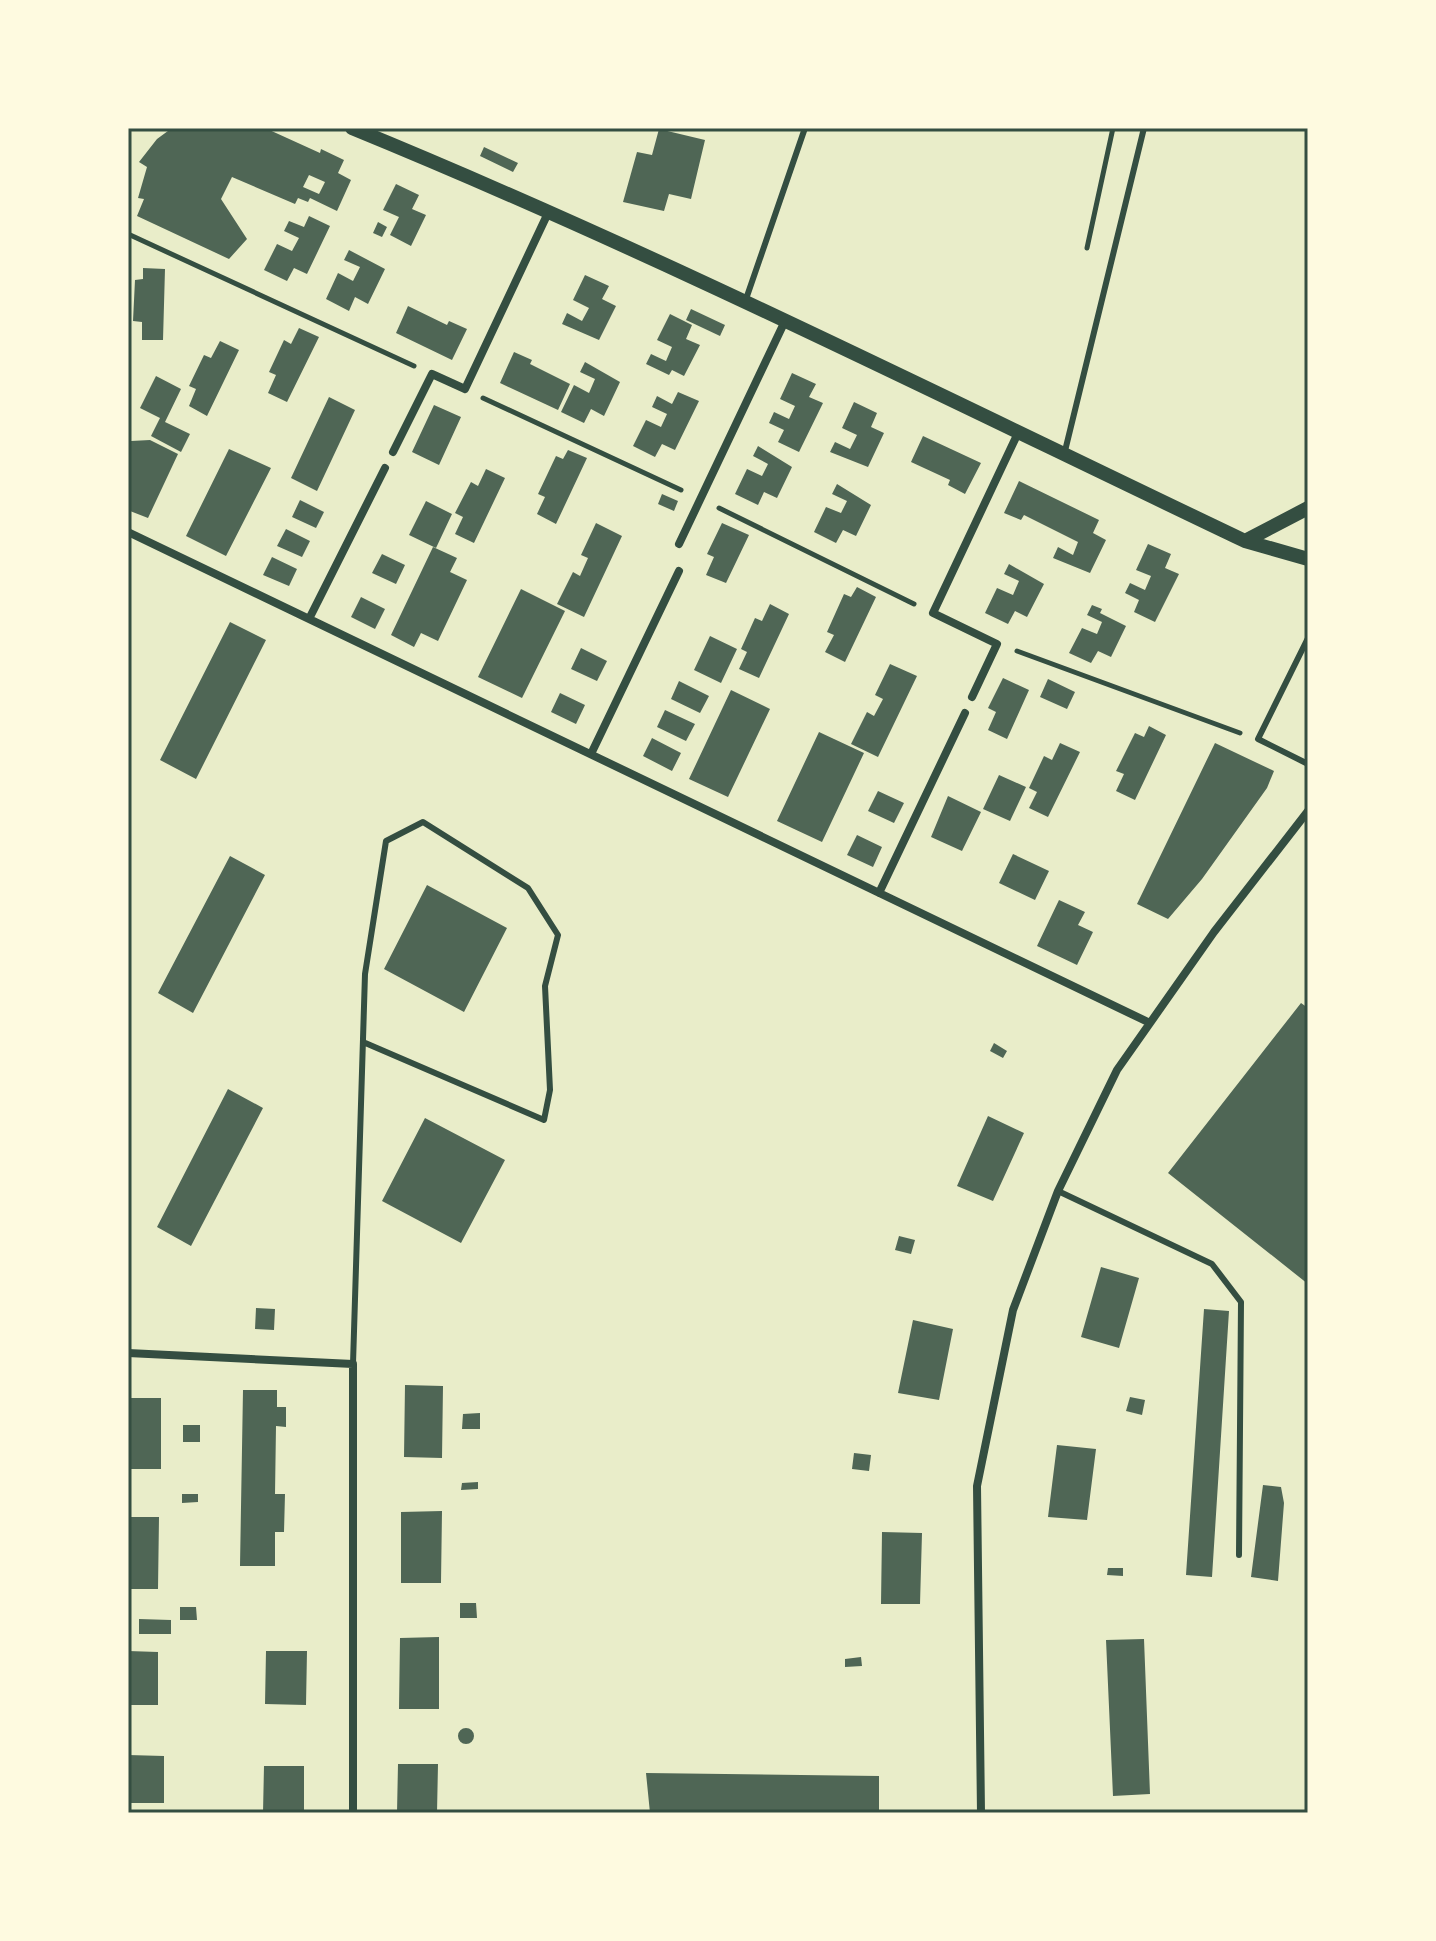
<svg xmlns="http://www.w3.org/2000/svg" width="1436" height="1941" viewBox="0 0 1436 1941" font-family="'Asap Condensed',sans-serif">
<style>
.building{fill:#4f6655;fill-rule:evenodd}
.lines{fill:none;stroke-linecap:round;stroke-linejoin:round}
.path{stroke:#344e41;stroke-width:5}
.service{stroke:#344e41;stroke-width:6}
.minor{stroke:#344e41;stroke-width:8}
.tertiary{stroke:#344e41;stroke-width:14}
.neatline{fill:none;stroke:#344e41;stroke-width:3}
</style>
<rect width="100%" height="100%" fill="#e9edc9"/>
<path class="building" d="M172,128H265L320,153L321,149L344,160L338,173L351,180L337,211L310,198L308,202L298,198L295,204L232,177L221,199L247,239L229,259L137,216L144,199L138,198L147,167L139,162L157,139ZM309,175L325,182L319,194L303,187Z
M659,129L705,140L691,199L669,194L664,211L623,202L637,152L652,155Z
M484,147L518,163L513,172L480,156Z
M396,184L419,195L412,209L426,215L411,246L390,235L399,217L383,210Z
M309,216L330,226L307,274L294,268L287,281L264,270L277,244L292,251L299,238L284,231L289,221L304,227Z
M378,222L387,227L382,237L373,233Z
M349,250L385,269L368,304L355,297L349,311L326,299L338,273L353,281L360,267L344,260Z
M143,268L165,269L163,340H142V322L133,321L135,280L143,279Z
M585,275L609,286L602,299L616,306L599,340L562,324L567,313L582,321L589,308L573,300Z
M408,306L447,325L449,321L467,329L452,360L396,333Z
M691,309L725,325L720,336L686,320Z
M670,314L692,325L686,339L700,345L684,376L672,370L669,375L646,364L651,354L666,361L672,347L657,340Z
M299,328L319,337L287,402L268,393L276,375L269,372L284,340L291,344Z
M220,341L239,350L207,416L189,406L196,389L189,386L204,355L211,358Z
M514,352L532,360L530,364L570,384L558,410L500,383Z
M585,362L620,382L604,416L591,409L584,423L561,412L574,385L589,393L595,379L580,372Z
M792,373L816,384L809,397L823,403L799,452L778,442L784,430L769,423L774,412L789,419L795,406L780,399Z
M156,376L181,389L165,422L190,434L181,452L151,436L160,418L140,408Z
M678,392L699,401L675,450L662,444L655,457L633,446L646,420L661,427L667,414L652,407L657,396L672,404Z
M329,397L355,410L317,491L291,478Z
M854,402L877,413L871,427L884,433L868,467L830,452L835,442L850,449L857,435L842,428Z
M434,405L461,417L439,465L412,452Z
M923,436L981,463L965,494L948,485L950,480L911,462Z
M150,440L178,454L148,518L130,511L131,441Z
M758,446L792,467L777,498L764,492L758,505L735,494L747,469L762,476L768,464L753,456Z
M229,449L271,468L226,556L186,536Z
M568,450L587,458L556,524L537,514L545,497L538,494L556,456L563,459Z
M486,469L505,478L474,543L455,534L463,517L455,513L471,482L478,486Z
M1019,481L1099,520L1093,533L1106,540L1090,573L1053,558L1058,547L1073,555L1078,542L1024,515L1021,520L1004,513Z
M837,484L871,505L856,536L843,530L836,543L814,532L826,507L841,513L847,501L832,494Z
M662,494L678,501L674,511L658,504Z
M300,500L324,512L316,528L292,517Z
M426,501L452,514L436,548L409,535Z
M596,523L622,536L584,617L557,604L573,572L580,576L588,558L581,555Z
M722,523L749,535L726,583L706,575L714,557L707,554Z
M286,529L310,541L302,557L277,546Z
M1148,544L1171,554L1165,568L1179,574L1155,622L1134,612L1139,600L1125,593L1130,583L1145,590L1151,576L1136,570Z
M433,547L457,558L450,572L467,580L438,641L421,633L414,647L391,635Z
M382,554L405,565L396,584L372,573Z
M272,557L297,569L289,586L263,575Z
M1009,564L1044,584L1027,617L1015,611L1008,624L985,613L997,588L1013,595L1019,581L1004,574Z
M857,587L876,597L845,662L825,652L834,635L827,632L844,594L851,597Z
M521,589L565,611L522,698L478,677Z
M361,597L385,609L375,629L351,617Z
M770,604L789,614L759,678L739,669L747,652L741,649L755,618L762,621Z
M1092,605L1102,609L1100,613L1126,626L1111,657L1098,651L1091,663L1069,653L1082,628L1097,634L1102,622L1087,615Z
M230,622L266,640L196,779L160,760Z
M710,636L737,649L721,683L694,670Z
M581,648L607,661L597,681L571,669Z
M890,664L917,676L878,757L851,744L867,712L874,716L883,699L875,695Z
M1003,678L1029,690L1007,739L988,730L996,712L988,708Z
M1048,679L1075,692L1067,709L1040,697Z
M679,681L709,696L700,713L671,699Z
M731,690L770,709L728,797L689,779Z
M560,693L585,705L576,724L551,712Z
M665,710L695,724L686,741L657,727Z
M1149,726L1166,735L1135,800L1116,791L1124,774L1116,771L1135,733L1144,737Z
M819,732L864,753L822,842L777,821Z
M652,738L681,753L672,771L643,756Z
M1060,743L1080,752L1048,817L1029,808L1037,792L1029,788L1044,756L1052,760Z
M1215,743L1274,771L1267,788L1202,879L1168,919L1137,904Z
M999,775L1026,787L1010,821L983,809Z
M878,791L904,803L894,823L868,811Z
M948,796L981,812L962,851L931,837Z
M857,835L882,847L873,867L847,855Z
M1013,854L1049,871L1035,900L999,883Z
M230,856L265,875L193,1013L158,993Z
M427,885L507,928L464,1012L384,969Z
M1059,900L1085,912L1078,925L1093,932L1077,965L1037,946Z
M1301,1003L1308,1008V1284L1168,1173Z
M994,1043L1007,1051L1003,1058L990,1051Z
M228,1089L263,1108L191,1246L157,1227Z
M988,1116L1024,1133L993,1201L957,1186Z
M425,1118L505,1160L461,1243L382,1201Z
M899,1236L915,1240L911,1254L895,1250Z
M1101,1267L1139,1278L1119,1348L1081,1337Z
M256,1308L275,1309L274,1330L255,1329Z
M1204,1309L1229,1311L1212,1577L1186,1575Z
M913,1320L953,1329L939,1400L898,1393Z
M405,1385L443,1386L442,1458L404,1457Z
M243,1390H277V1407H286V1427L276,1426L275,1494H285L284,1532H275V1566H240Z
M1130,1397L1145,1400L1142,1415L1126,1411Z
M128,1398H161V1469H128Z
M480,1413V1429H462L463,1414Z
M183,1425H200V1442H183Z
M1057,1445L1096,1449L1087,1520L1048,1517Z
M854,1453L871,1455L869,1471L852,1469Z
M478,1482V1489L461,1490L462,1483Z
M1263,1485L1281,1487L1284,1503L1278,1581L1251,1577Z
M182,1494H198V1502L182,1503Z
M442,1511L441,1583H401V1512Z
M128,1517H159L158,1589H128Z
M882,1532L922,1533L920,1604H881Z
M1108,1568H1123V1576L1107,1575Z
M460,1603H476L477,1618H460Z
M180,1607H196L197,1620H180Z
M139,1619L171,1620V1634H139Z
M439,1637V1709H399L400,1638Z
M1144,1639L1150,1794L1113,1796L1106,1640Z
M128,1651L158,1652V1705H128Z
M266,1651H307L306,1705L265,1704Z
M861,1657L862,1666L845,1667V1659Z
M458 1736a8 8 0 1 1 16 0a8 8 0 1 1-16 0Z
M128,1755L164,1756V1803H128Z
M398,1764H438L437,1813H397Z
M264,1766H304V1813H263Z
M646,1773L879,1776V1813H650Z"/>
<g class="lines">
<path class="path" d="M128,234L414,366
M1087,248L1113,128
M483,398L681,490
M719,508L914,604
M1017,651L1240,733"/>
<path class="service" d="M745,302L805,128
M1064,455L1144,128
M1308,638L1258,739L1308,764
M1058,1191L1212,1264L1241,1302L1239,1555
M353,1364L365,974L386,841L423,822L528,888L558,935L545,986L550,1090L544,1120L363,1042"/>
<path class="minor" d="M393,452L432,374L465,389L548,213
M128,532L1150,1023
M679,544L785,321
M309,619L385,468
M972,697L997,644L933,613L1018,433
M591,754L679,571
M879,893L965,713
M128,1353L353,1364V1813
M981,1813L977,1486L1013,1310L1058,1191L1117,1070L1214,932L1308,811"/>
<path class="tertiary" d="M352,128C655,252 949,400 1245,541L1308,559
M1245,541L1308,508"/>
</g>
<rect width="1436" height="1941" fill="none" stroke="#fefae0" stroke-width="260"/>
<rect x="130" y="130" width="1176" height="1681" class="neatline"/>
</svg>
